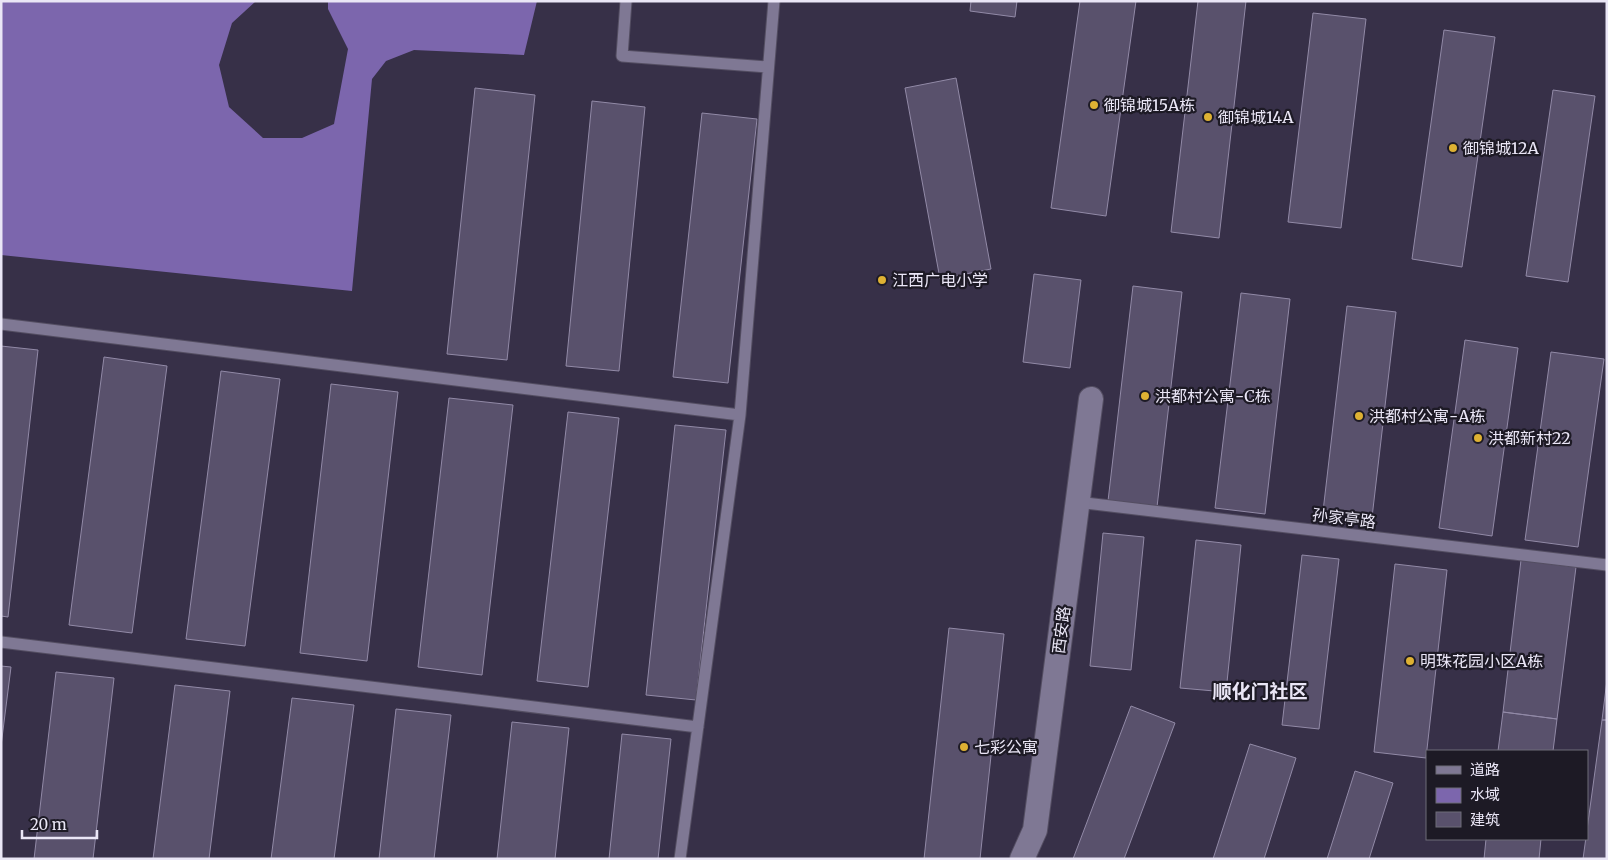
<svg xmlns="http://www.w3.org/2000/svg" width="1608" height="860" viewBox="0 0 1608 860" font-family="Merriweather,'Noto Sans SC',serif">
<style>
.water{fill:#7c66ad}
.building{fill:#59516c;stroke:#928aa7}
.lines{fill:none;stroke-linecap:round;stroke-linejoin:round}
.lane-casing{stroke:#544e62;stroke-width:13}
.street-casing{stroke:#544e62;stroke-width:26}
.lane{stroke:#7f7894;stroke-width:11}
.street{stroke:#7f7894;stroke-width:24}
.poi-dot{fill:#deb133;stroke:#1d1a25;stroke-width:2}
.labels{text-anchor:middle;stroke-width:4.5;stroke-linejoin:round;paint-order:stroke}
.poi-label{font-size:16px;fill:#eae6f6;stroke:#1d1a25;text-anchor:start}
.street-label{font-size:16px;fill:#eae6f6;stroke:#1d1a25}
.quarter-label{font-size:19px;font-weight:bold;fill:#eae6f6;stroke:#1d1a25}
</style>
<rect width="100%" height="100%" fill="#373048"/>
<path class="water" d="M1,1H256L232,23L219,65L229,107L263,138H302L334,124L348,49L328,9V1H537L524,55L414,50L386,61L372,79L352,291L1,255Z"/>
<path class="building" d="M971,1H1017L1015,17L970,11Z
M1080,1H1136L1106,216L1051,208Z
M1198,1H1246L1219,238L1171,232Z
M1313,13L1366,19L1341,228L1288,222Z
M1444,30L1495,37L1462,267L1412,259Z
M956,78L991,269L940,279L905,88Z
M475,88L535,95L507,360L447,354Z
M1553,90L1595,96L1568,282L1526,276Z
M592,101L645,107L619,371L566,366Z
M702,113L757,119L728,383L673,377Z
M1034,274L1081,280L1070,368L1023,362Z
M1133,286L1182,292L1157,507L1108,501Z
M1241,293L1290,299L1265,514L1215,508Z
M1347,306L1396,312L1371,526L1322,520Z
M1465,340L1518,348L1492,536L1439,528Z
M1,346L38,350L8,617L1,616Z
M1551,352L1604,359L1578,547L1525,540Z
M104,357L167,366L132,633L69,625Z
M221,371L280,379L245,646L186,639Z
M331,384L398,392L367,661L300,653Z
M449,398L513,405L482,675L418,667Z
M568,412L619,418L588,687L537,681Z
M675,425L726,430L696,700L646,695Z
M1103,533L1144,537L1131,670L1090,666Z
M1196,540L1241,545L1226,692L1180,688Z
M1302,555L1339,559L1319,729L1282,725Z
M1521,560L1576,567L1557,719L1503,712Z
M1395,564L1447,570L1426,758L1374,752Z
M949,628L1004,634L980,859H924Z
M1,666L11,667L1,746Z
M56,672L114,678L93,859H34Z
M1607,680V720H1602Z
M175,685L230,691L209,859H153Z
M292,698L354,705L334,859H271Z
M1131,706L1175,723L1124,859H1073Z
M396,709L451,715L434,859H379Z
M1503,712L1557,719L1553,751H1498Z
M1602,720H1607V859H1583Z
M512,722L569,728L555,859H497Z
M622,734L671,739L658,859H609Z
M1250,744L1296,758L1264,859H1213Z
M1355,771L1393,783L1369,859H1327Z
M1486,839H1541L1539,859H1484Z"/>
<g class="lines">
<g class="lane-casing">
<path id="lane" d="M626,1L622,56L768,67
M1,324L740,415L680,859
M740,415L774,1
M1077,502L1607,565
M1,642L698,727"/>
</g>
<g class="street-casing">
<path id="street" d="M1022,859L1035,830L1091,399"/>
</g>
<use href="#lane" class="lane"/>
<use href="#street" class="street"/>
</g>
<g class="poi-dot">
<circle cx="1094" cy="105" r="5"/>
<circle cx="1208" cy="117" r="5"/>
<circle cx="1453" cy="148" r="5"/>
<circle cx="882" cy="280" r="5"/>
<circle cx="1145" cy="396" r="5"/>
<circle cx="1359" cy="416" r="5"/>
<circle cx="1478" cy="438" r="5"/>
<circle cx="1410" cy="661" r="5"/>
<circle cx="964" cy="747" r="5"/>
</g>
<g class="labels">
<g class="poi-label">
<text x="1104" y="111">御锦城15A栋</text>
<text x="1218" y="123">御锦城14A</text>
<text x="1463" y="154">御锦城12A</text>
<text x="892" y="286">江西广电小学</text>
<text x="1155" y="402">洪都村公寓-C栋</text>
<text x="1369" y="422">洪都村公寓-A栋</text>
<text x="1488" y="444">洪都新村22</text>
<text x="1420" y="667">明珠花园小区A栋</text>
<text x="974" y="753">七彩公寓</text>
</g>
<g class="street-label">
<text transform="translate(1344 518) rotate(7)" y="6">孙家亭路</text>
<text transform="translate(1061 630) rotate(-83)" y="6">西安路</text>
</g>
<g class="quarter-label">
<text x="1260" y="698">顺化门社区</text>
</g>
</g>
<rect width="1608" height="860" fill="none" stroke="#eae6f6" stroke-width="5"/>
<rect x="1426" y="750" width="162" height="90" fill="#1d1a25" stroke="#6f6c79"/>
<rect x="1436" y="766" width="25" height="8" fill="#7f7894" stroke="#6f6c79"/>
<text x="1470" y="775" font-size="15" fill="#eae6f6">道路</text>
<rect x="1436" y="788" width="25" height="15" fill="#7c66ad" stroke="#6f6c79"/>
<text x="1470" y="800" font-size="15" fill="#eae6f6">水域</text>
<rect x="1436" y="812" width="25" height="15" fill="#59516c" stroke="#6f6c79"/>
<text x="1470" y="825" font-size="15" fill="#eae6f6">建筑</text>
<path d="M22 830v8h75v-8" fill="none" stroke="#eae6f6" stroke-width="2.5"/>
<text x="30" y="830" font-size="15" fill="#eae6f6" stroke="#1d1a25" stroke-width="4" paint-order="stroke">20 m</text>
</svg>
